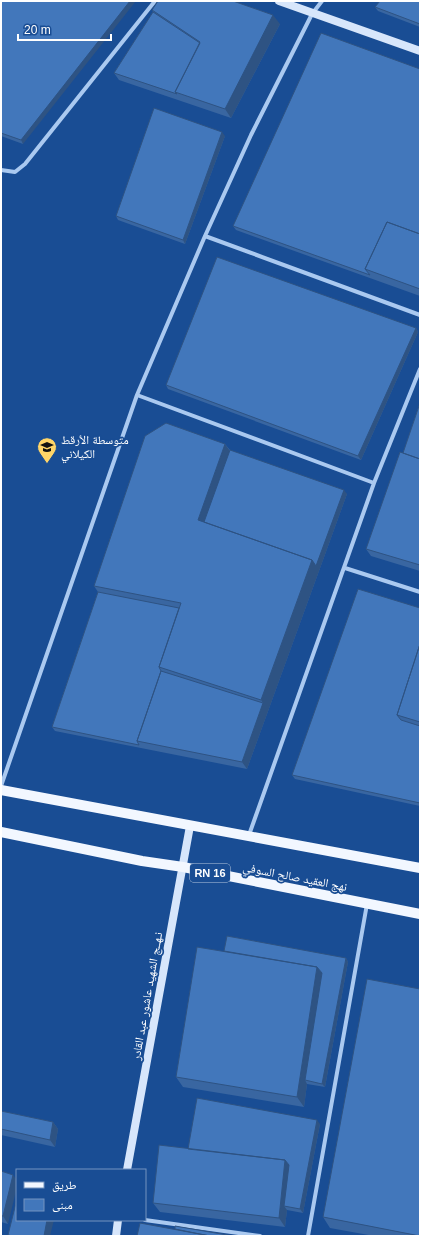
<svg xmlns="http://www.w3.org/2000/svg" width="421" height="1237" viewBox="0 0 421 1237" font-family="Arial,'Noto Naskh Arabic',sans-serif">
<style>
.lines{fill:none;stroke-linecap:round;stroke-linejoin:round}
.street{stroke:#aac9f0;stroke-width:4}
.secondary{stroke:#d7e6fb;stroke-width:8}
.primary{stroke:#f2f7ff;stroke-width:10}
.wall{fill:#3966a1}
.shaded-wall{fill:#2e5383}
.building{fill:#4277bb;stroke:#2e5383}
.labels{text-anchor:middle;stroke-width:3.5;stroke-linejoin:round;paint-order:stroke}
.shield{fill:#194d94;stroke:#bacadf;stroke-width:1}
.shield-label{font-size:11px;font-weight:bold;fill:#fff}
.poi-label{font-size:12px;fill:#fff;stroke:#194d94;text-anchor:start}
.street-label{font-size:12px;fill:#fff;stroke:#194d94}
</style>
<rect width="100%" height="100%" fill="#194d94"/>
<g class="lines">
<path class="street" d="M1,170L15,172L25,164L155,1
M205,236L420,315
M137,395L374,483
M345,568L420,592
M1,786L137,395L205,236L251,135L312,14L322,1
M249,835L374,483L420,369
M145,1220L260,1236
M308,1236L367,904"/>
<path class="secondary" d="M279,1L420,51
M127,1170L190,826
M116,1236L118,1220"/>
<path class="primary" d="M1,790L420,868
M1,832L142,861L183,867L420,914"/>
</g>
<path class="wall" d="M1,1L23,144L1,136Z
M420,1V27L378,11L375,7Z
M152,10L280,24L231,118L119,80L114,73L153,12Z
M420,69V296L236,230L233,226Z
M225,136L185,244L118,220L116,216Z
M416,328L418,332L361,460L168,389L166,385Z
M420,403V571L371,556L366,549L403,453Z
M225,444L230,450L347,494L247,769L55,731L52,727L98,592L94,586Z
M420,608V806L295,779L292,775Z
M224,951L346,958L348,962L325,1087L307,1084L304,1107L183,1087L176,1077Z
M1,1111L53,1122L58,1129L55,1147L1,1135Z
M320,1124L303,1213L287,1210L285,1227L160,1212L153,1203L188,1149Z
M1,1171L8,1224L1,1222Z
M323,1217L420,1236H374L330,1228Z"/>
<path class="shaded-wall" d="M130,1H136L23,144L21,140Z
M273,15L280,24L231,118L225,109Z
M222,132L225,136L185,244L183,240Z
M416,328L418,332L361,460L358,456Z
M225,444L232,454L207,527L198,520Z
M344,490L347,494L247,769L242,762L263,703L261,700L312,560Z
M346,958L348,962L325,1087L322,1084Z
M317,967L325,977L305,1080L307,1084L304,1107L297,1097Z
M317,1120L320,1124L303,1213L300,1209Z
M53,1122L58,1129L55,1147L50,1140Z
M285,1160L292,1169L284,1206L287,1210L285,1227L279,1218Z
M13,1175L17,1180V1187L8,1224L3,1216Z
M47,1220H54L50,1236H44Z"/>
<path class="building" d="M1,1H130L21,140L1,133Z
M158,1H233L273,15L225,109L175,92L200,42L152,10Z
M380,1H420V24L375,7Z
M153,12L200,43L175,92L177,94L114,73Z
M321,33L420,69V234L387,222L365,269L370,275L233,226Z
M154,108L222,132L183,240L116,216Z
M387,222L420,234V289L365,269Z
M217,257L416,328L358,456L166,385Z
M420,403V459L403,453Z
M166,423L225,444L198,520L312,560L261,700L159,667L181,603L94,586L145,436Z
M230,450L344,490L316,566L312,560L204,522Z
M400,452L420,459V565L366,549Z
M358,589L420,608V644L397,715L401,720L420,726V803L292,775Z
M98,592L179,608L159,667L161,671L137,741L139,745L52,727Z
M420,644V722L397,715Z
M161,671L263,703L242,762L137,741Z
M227,936L346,958L322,1084L305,1080L322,973L317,967L224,951Z
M197,947L317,967L297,1097L176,1077Z
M367,979L420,989V1236L323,1217Z
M197,1098L317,1120L300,1209L284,1206L289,1165L285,1160L188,1149Z
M1,1111L53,1122L50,1140L1,1129Z
M159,1145L285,1160L279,1218L153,1203Z
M1,1171L13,1175L3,1216H1Z
M17,1199V1220H47L44,1236H13L8,1235Z
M140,1223L210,1236H137Z
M175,1226L233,1236H210L175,1229Z"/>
<defs>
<g id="school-pin" transform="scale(1)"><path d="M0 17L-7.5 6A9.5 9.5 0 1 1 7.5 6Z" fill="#ffd568" stroke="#194d94"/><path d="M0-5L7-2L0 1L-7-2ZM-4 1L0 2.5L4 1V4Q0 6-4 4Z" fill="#111"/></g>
</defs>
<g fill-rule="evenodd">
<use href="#school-pin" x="47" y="447"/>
</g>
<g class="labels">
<rect class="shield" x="190" y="864" width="40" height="18" rx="3"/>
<g class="shield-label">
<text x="210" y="877">RN 16</text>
</g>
<g class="poi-label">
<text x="61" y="444">متوسطة الأرقط<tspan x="61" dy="14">الكيلاني</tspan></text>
</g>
<g class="street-label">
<text transform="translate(295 877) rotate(11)" y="4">نهج العقيد صالح السوفي</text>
<text transform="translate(147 996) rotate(-80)" y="4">نـهــج الشهيد عاشور عبد القادر</text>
</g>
</g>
<rect width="421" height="1237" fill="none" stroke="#ffffff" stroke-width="4"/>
<rect x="16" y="1169" width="130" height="52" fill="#194d94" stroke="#7594bf"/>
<rect x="24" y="1182" width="20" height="6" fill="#f2f7ff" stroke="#7594bf"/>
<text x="52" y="1189" font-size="12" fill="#ffffff">طريق</text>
<rect x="24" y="1199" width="20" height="12" fill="#4277bb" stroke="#7594bf"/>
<text x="52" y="1209" font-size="12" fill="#ffffff">مبنى</text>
<path d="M18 34v6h93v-6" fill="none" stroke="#ffffff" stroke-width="2"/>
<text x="24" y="34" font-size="12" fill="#ffffff" stroke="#194d94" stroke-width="3" paint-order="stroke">20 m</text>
</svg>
